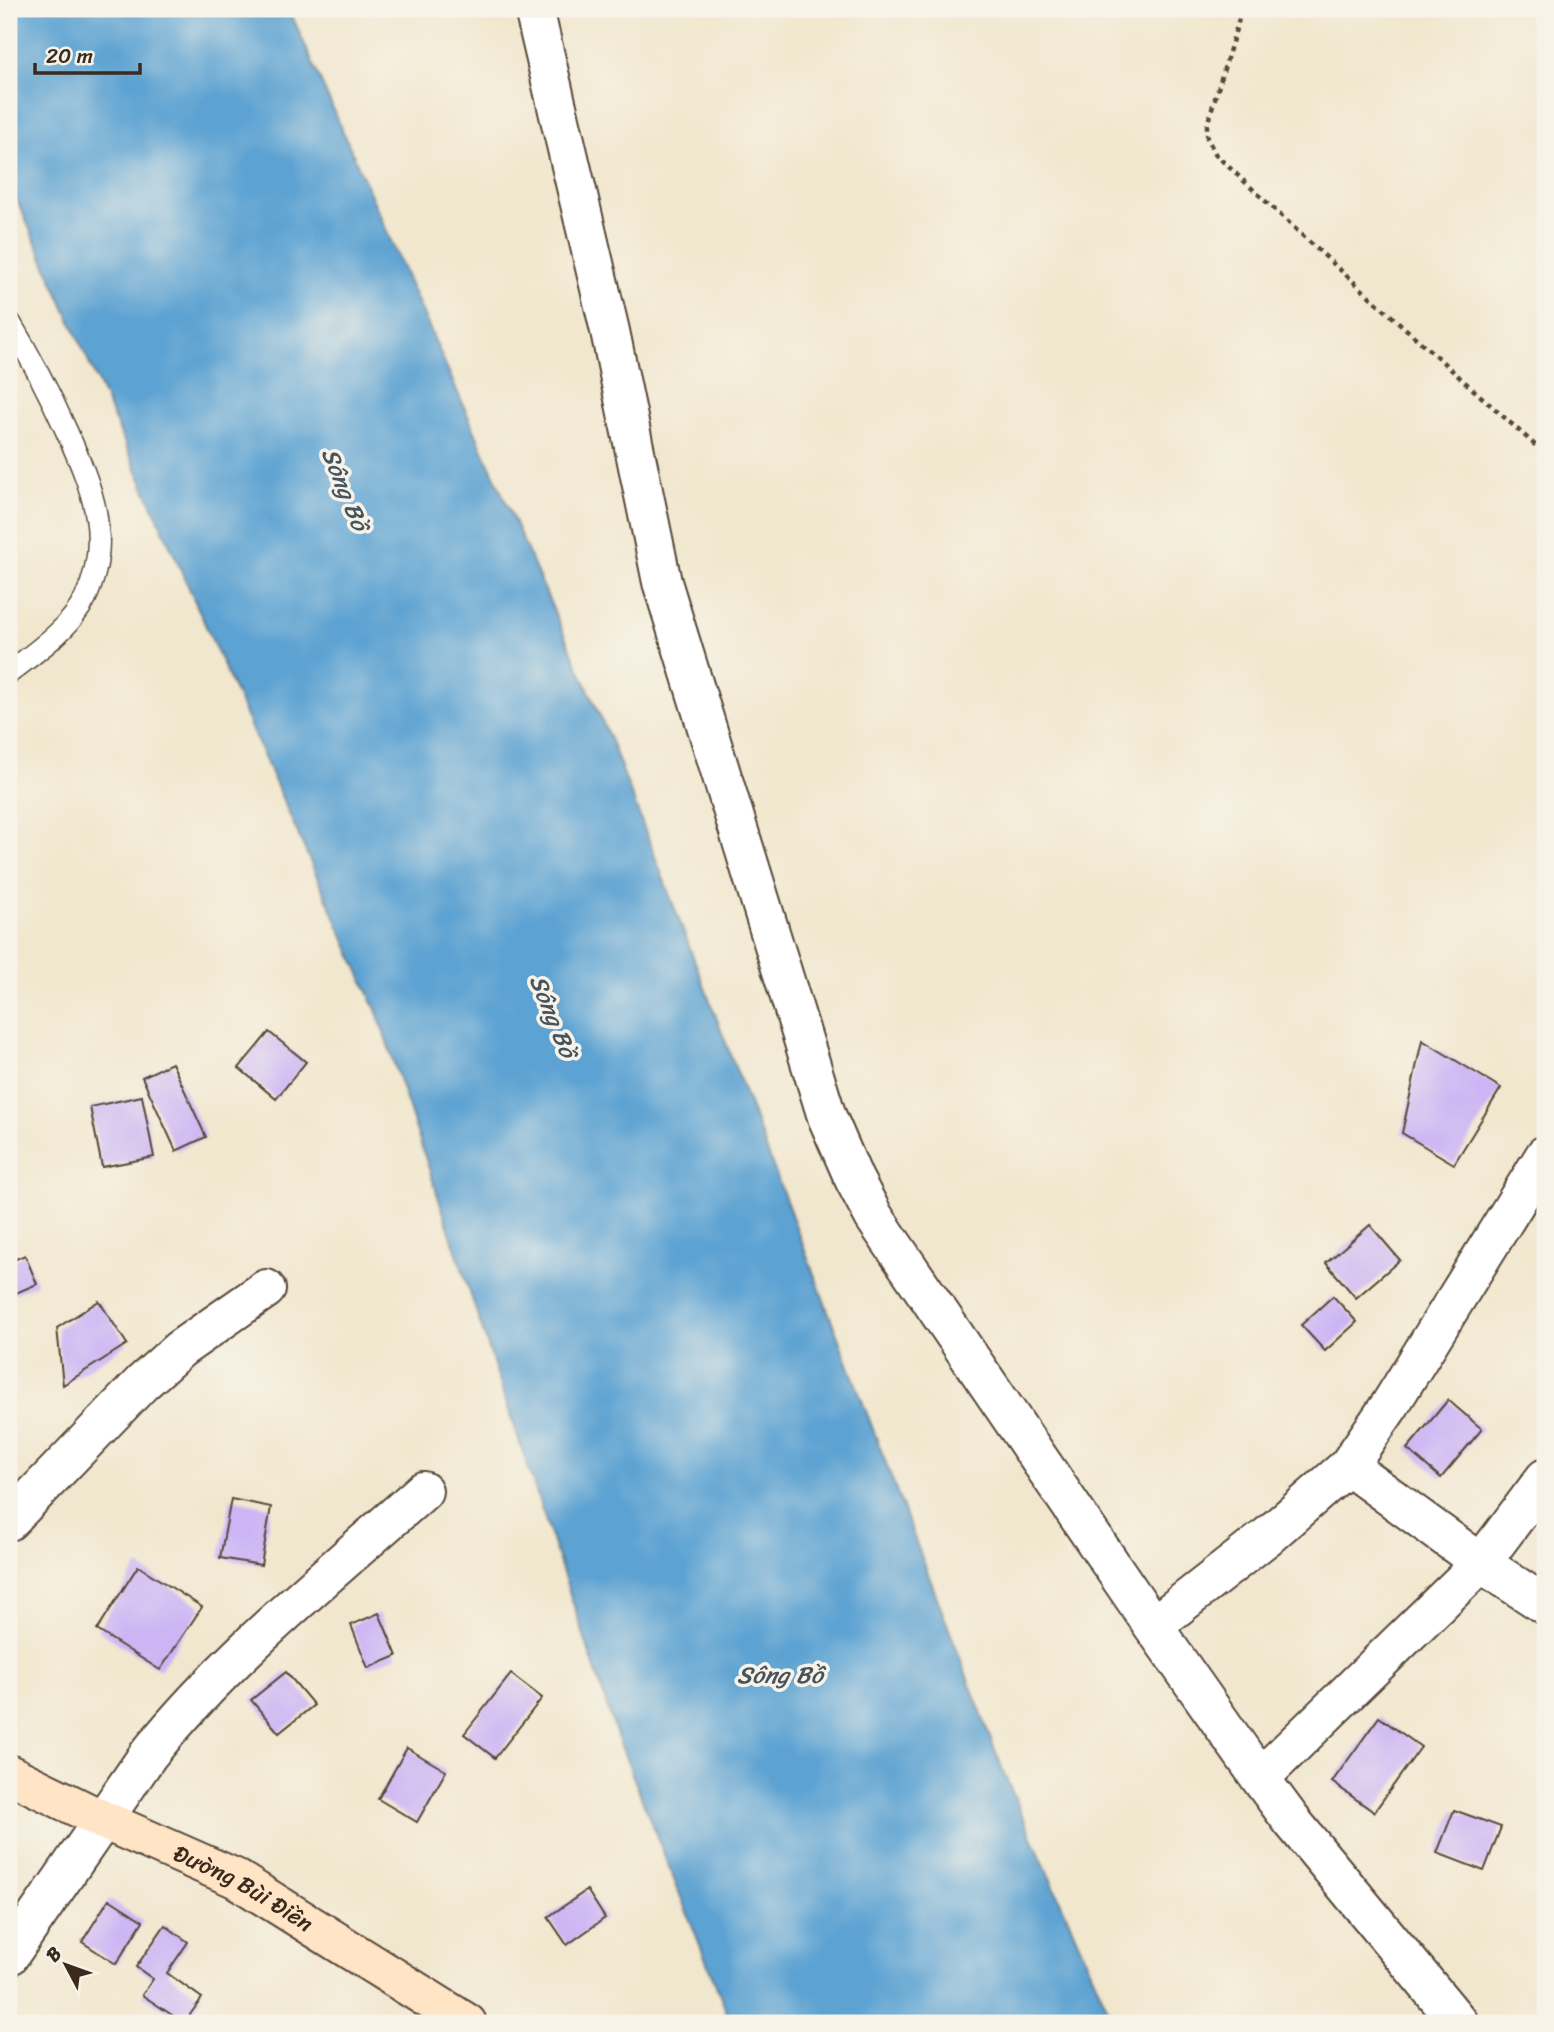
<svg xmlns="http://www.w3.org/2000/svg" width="1554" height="2032" viewBox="0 0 1554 2032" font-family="Sriracha,sans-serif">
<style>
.water{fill:#5ca2d2;stroke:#4c6678;stroke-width:2}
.building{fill:#cbb5f4}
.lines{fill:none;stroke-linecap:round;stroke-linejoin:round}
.lane-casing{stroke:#564638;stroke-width:24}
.street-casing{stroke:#564638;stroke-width:42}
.secondary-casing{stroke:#564638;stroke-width:42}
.path{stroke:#564638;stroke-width:4.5;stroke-dasharray:5 5;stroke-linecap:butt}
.lane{stroke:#fff;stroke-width:21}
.street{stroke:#fff;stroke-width:38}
.secondary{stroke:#ffe4c6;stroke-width:38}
.labels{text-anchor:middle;stroke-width:7;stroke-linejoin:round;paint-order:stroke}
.street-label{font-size:23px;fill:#3b2a1e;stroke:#f7f3e8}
.water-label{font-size:24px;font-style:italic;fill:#47545d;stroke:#f7f3e8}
</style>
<rect width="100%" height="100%" fill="#f7f3e8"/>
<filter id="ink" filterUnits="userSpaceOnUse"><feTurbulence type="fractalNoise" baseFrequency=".0143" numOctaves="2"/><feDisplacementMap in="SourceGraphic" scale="14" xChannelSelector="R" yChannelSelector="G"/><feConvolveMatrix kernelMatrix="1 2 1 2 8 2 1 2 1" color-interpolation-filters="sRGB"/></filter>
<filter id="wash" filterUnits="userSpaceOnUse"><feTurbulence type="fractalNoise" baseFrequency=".00686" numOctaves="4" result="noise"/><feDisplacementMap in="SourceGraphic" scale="28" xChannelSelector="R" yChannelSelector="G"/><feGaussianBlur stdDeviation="1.57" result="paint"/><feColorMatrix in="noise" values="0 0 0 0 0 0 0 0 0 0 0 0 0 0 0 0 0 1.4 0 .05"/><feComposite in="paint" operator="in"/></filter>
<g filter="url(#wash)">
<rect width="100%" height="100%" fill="#f1e7ce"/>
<path class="water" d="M9,9H289L611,741L1005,1776L1114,2023H731L617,1736L377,1012L9,182Z"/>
<g id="blocks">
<path class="building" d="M269,1032L306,1062L276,1099L239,1068Z
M1422,1040L1501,1088L1454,1164L1402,1133Z
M172,1063L206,1137L176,1151L142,1077Z
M142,1096L154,1157L102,1167L90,1107Z
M1370,1225L1400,1260L1356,1298L1326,1263Z
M25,1255L37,1284L9,1296V1262Z
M1333,1296L1357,1322L1325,1351L1301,1325Z
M99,1301L127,1344L63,1385L57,1328Z
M1448,1400L1482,1429L1441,1478L1407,1449Z
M231,1499L271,1507L261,1565L220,1558Z
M138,1566L202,1607L160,1670L97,1630Z
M379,1613L397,1656L368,1668L351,1625Z
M286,1672L314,1705L279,1733L251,1700Z
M511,1674L542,1698L495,1758L464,1734Z
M1379,1717L1421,1747L1374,1812L1332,1782Z
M407,1748L446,1771L417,1822L378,1799Z
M1454,1810L1501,1827L1484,1871L1437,1853Z
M587,1890L605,1918L567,1945L548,1917Z
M109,1899L143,1921L116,1964L82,1942Z
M165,1925L188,1942L167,1973L202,1998L184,2023L142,1995L153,1979L136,1967Z"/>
</g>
</g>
<g filter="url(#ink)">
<use href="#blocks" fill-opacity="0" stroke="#564638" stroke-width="2"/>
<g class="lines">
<g class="lane-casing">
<path id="lane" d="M9,321C30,356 49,392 66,430C91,485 114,539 85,599C69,630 35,652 9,673"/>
</g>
<g class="street-casing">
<path id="street" d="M534,9L610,331L662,582L827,1117L854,1179L874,1217L1153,1626L1260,1778L1291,1820L1459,2023
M1348,1466L1481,1563L1545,1605
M9,1521L142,1383L180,1349L266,1289
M1153,1626L1268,1536L1348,1466L1390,1405L1545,1155
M1260,1778L1481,1563L1545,1478
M9,1956L148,1755C227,1656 329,1575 423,1491"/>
</g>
<g class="secondary-casing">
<g id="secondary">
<path id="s1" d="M9,1774L103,1820L235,1878L467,2023"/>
</g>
</g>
<path class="path" d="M1242,9L1207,125V138L1216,155L1317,249L1545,454"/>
<use href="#lane" class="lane"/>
<use href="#street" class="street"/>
<use href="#secondary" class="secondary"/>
</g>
</g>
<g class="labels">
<g class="street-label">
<text dy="8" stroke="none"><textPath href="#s1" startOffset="261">Đường Bùi Điền</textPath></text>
</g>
<g class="water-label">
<text transform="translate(345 489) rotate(68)" y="8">Sông Bồ</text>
<text transform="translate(553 1016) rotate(68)" y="8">Sông Bồ</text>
<text x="780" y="1683">Sông Bồ</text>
</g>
</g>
<rect width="1554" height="2032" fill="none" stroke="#f7f3e8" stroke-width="35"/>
<g transform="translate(66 1965) rotate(311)" stroke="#f7f3e8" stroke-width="5" paint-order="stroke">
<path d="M0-5L12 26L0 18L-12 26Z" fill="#3b2a1e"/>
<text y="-10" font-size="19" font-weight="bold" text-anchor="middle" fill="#3b2a1e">B</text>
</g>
<path d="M35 63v10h105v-10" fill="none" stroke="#3b2a1e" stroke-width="3.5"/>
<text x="46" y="63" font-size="21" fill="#3b2a1e" stroke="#f7f3e8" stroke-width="5" paint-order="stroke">20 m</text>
</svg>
